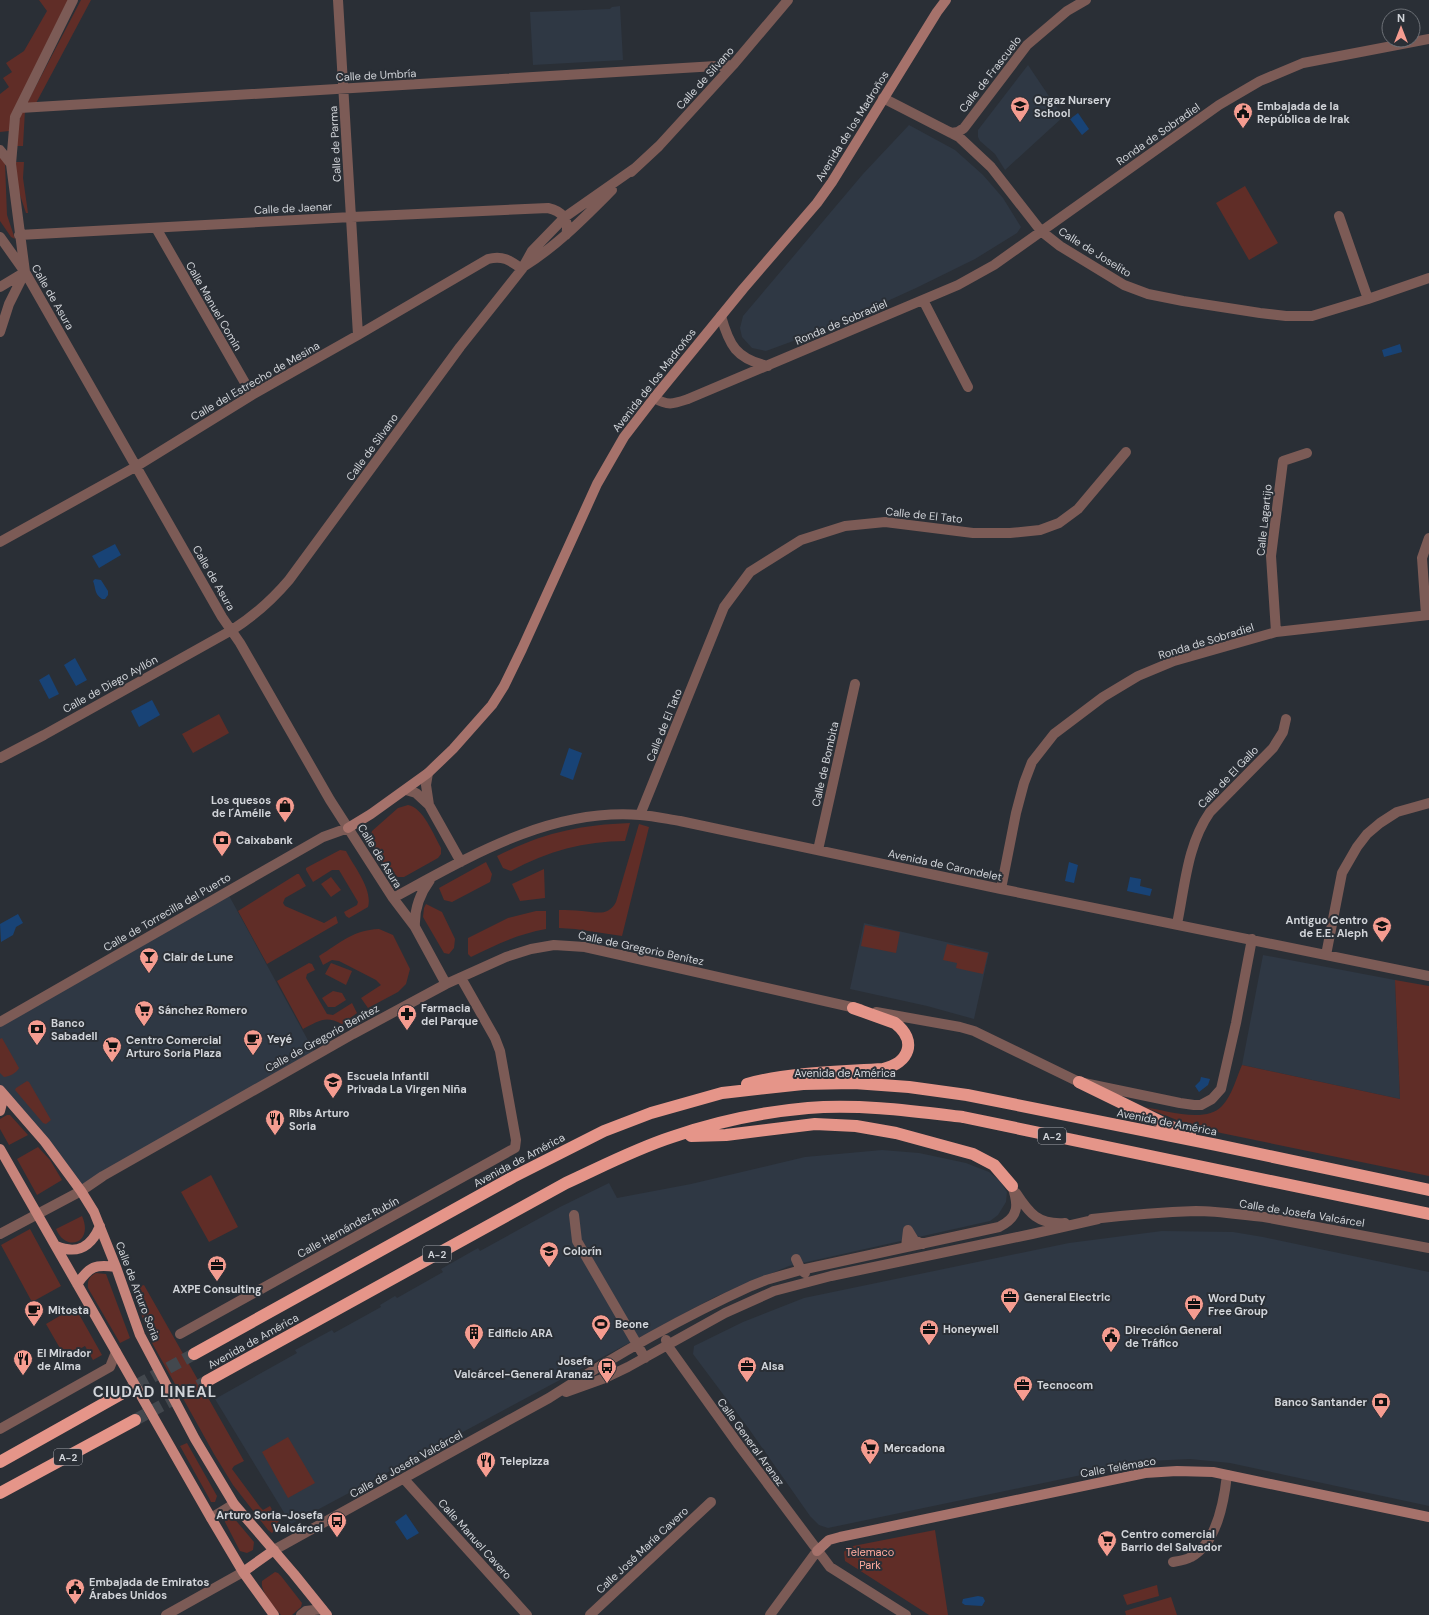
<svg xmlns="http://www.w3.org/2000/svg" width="1429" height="1615" viewBox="0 0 1429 1615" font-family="'DM Sans',sans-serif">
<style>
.built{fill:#2f3844}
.green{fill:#602d27}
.water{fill:#184376}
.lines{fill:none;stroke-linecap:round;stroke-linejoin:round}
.highway-tunnel{stroke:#43484e;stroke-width:12;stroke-dasharray:12 6;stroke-linecap:butt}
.street{stroke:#7c5b56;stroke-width:10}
.secondary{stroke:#a6726b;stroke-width:10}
.primary{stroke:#c7847b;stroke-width:10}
.highway{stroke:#e59589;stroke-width:12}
.labels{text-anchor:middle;stroke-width:4;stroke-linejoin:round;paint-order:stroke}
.shield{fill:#2a2f36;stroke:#9fa2a8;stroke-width:1}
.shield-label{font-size:10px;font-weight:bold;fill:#d1d4d9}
.street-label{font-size:11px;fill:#d1d4d9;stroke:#2a2f36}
.poi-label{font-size:11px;font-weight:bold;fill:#d1d4d9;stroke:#2a2f36;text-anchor:start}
.park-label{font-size:11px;fill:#ffaa9e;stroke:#2a2f36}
.district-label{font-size:15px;font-weight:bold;letter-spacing:1px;fill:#d1d4d9;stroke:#2a2f36}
</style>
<rect width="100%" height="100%" fill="#2a2f36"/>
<path class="built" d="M620,6L623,60L533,65L530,12L610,9L612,7Z
M1028,65L1063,117L1005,170L995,154L980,141L978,137V130Z
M909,125L955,150L983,175L1003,198L1021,227L1017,233L975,259L916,288L826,329L766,351L752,348L742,337L740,328L743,316L863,174Z
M227,892L316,1055L81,1191L0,1090V1022Z
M864,923L989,952L974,1019L927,1006L850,989Z
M1263,955L1395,980L1400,1099L1242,1065Z
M882,1150L919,1153L966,1163L989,1172L1000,1181L1007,1192L1006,1202L998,1215L990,1221L789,1266L715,1297L291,1524L215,1399L297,1353L295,1350L332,1330L334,1333L381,1307L380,1305L395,1296L397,1298L443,1272L441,1269L478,1248L480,1251L560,1207L609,1183L617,1198L691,1184L805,1157Z
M1162,1231L1233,1232L1263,1237L1429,1272V1506L1230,1463L1190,1459L1148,1461L828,1528L819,1525L810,1516L749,1429L693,1354L694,1346L743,1322L804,1298L1069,1243Z"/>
<path class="green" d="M39,0H69L9,131L0,132V94L9,87L3,78L12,72L6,63L24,51L47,11Z
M81,0H91L35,105H26Z
M22,110H25L23,146H16V133Z
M0,156L5,163L7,215L15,239L11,237L0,221Z
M16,162H24L23,178L28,213H26L16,183Z
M1245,186L1278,243L1249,260L1216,203Z
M219,714L229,733L193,753L182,734Z
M408,805C423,807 434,836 441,848V854L438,858L404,877H398L389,872L370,840L372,831L398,808Z
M630,823L625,841C585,841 547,851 511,871L503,868L497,856C543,833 578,825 630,823Z
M639,824L649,827L622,936L575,929L559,928V910C567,910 574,910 582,911C596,912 608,917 616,902Z
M340,850L346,851C354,867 373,889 368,907L349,918L346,916L344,912L357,905L358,902L339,870H332L313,882L306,870V868Z
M486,862L492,874L490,882L452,902L444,900L439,888Z
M544,869L545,898L520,901L512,884Z
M297,874H299L306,886L285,898L283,903L285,906L324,923L336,916L338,923L267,964L238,911Z
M331,877L341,890L331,897L321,884Z
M426,904L442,912L455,939L454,948L449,954L444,953L423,917L424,908Z
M536,911H546V929C518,934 495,945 471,957L468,954V938L508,918Z
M865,925L900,932L896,953L861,946Z
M379,929L393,935L410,969L406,984L398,992L368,1008L361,998L381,985L376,980L339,961L332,960L323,965L319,956C340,943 353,930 379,929Z
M947,944L988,953L983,974L956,968L957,963L943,960Z
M309,963L312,964L315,970L307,974L306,978L327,1014L333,1015L352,1003L357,1013L342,1024C325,1015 319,1021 303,1029L277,981Z
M331,963L352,971L346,985L325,974Z
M1395,980L1429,986V1176L1221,1133L1187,1124L1144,1107C1164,1110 1206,1124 1222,1106C1232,1095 1236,1079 1242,1065L1400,1099Z
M333,991L342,993L346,1000L335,1007H328L322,998Z
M2,1038L19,1068C17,1073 8,1077 4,1077L0,1073V1039Z
M27,1081L29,1082L51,1120L46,1124L43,1123L15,1090L16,1088Z
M7,1115H10L28,1135L9,1145L0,1129V1119Z
M38,1147L50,1160L62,1180L37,1195L17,1159Z
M211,1175L238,1227L209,1242L181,1192Z
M82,1216C94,1243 66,1253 56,1229Z
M30,1229L61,1286L32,1302L1,1245Z
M96,1273L106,1274L130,1338L120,1343L88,1288C87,1280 90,1276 96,1273Z
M144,1285L244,1461L234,1466L232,1469L260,1507L263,1510L270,1506L280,1524L272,1533L268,1530L233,1485L214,1454L151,1341L132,1289Z
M75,1307L102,1355L93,1360L85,1346L65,1357L46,1324Z
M288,1437L315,1483L288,1498L262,1452Z
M187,1443L217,1496L215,1502H211L209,1498L180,1446Z
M228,1516L233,1517L254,1542L253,1550L247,1553L240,1551L225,1522V1520Z
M935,1530L948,1615H929L845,1561L844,1552L848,1547Z
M275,1572L278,1573L281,1576L302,1603L301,1607L292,1615H281C274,1606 260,1592 262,1581Z
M1157,1585L1159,1596L1127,1605L1123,1595Z
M1171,1597L1177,1615H1126L1125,1611Z"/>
<path class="water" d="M1078,113L1089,129L1082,135L1070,119Z
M1400,344L1402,352L1384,357L1382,350Z
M115,544L121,555L99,568L92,556Z
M95,579L101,580L108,591V595L105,599H102C94,594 96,588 93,581Z
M75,658L87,680L76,686L64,665Z
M49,674L59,694L49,699L39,680Z
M152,700L160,715L139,727L131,711Z
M569,748L582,753L573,780L560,775Z
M1069,862L1078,865L1074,883L1065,881Z
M1130,877L1141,879L1140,886L1152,889L1150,896L1127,891Z
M18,914L23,923L16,927L13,935L1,942L0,924Z
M1201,1077L1210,1079L1208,1085L1199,1092L1195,1086L1200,1081Z
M406,1514L419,1533L407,1540L395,1522Z
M978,1596L983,1597L985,1601L982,1606L965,1605L962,1603L963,1599Z"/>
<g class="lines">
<path class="highway-tunnel" d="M121,1394L194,1354
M135,1420L207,1381"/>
<path class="street" d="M338,0L358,335
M883,98L959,137L991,167L1041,231L1060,246L1124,285L1148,294L1183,301L1260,313L1286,316H1312L1368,299L1429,278
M20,108L733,65
M951,133L958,132L964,128L1027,45L1067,11L1086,0
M0,150L11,164
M631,172L659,146L733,65L788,0
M1339,216L1368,299
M156,228L252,395
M19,235L352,217L548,208C562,211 570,220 566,235
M0,237L25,272L222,617L240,643L330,800L393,898L415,927C414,909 419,895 430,880
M523,267C557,246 584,218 612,190
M0,287L25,272
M923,300L968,387
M721,316C729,345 736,359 768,366
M0,332L9,304L25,272L11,164L15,117L73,0
M654,398C668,406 673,404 688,399L958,285L994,265L1219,105L1260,81L1303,63L1429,39
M0,542L137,466L252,395L358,335L488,259C502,255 510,260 522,269
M1426,615L1422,558L1429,538
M1276,632L1271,556L1283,461L1307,453
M0,758L44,735L232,630C254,616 272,600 289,580L460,347L522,269L532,251L565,217L635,168
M428,773L426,785L429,805L461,862
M406,790L416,793L429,805
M640,815L724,607L750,572L801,540L845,526L885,522L973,533H1010L1040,530L1059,523L1078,509L1126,452
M818,850L855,684
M1001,889L1016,813L1024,783L1032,762L1054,734L1103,697L1138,676L1174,661L1276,632L1429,615
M393,898C469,857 549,808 640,815C654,816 667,819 680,821L1001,889L1429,976
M1177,924C1185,886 1187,845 1210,812L1273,748L1283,732L1286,719
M415,927L446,984
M1326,955L1342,873L1357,847L1367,834L1380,823L1397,812L1429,803
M876,1012L960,1027L974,1031L1079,1082L1180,1103L1194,1105H1201L1212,1099L1221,1089L1236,1023L1252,939
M0,1022L323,837L348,828
M1016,1193C1029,1213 1038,1225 1065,1223
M574,1215L577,1241L645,1358
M1092,1219C1127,1215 1162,1212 1196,1211C1219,1211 1241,1215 1264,1217L1429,1248
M0,1234L81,1191L103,1176L353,1034L446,984L506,957L531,949L554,945L585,947L860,1009
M906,1247L908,1230L914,1240L923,1244
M796,1259L801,1270L805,1273
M180,1334L515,1148L516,1140L500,1051L495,1038L461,978
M666,1340L667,1345L738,1444L830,1567L906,1615
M566,1392L605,1378L628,1367L725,1313L774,1291L831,1276L1032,1234L1098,1219
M0,1429L110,1367L116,1352
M404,1479L527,1615
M211,1518L234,1504
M274,1550L549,1398C614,1356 681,1318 751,1286L766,1280L801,1270L999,1227C1019,1217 1019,1205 1012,1186
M1173,1562C1179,1561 1186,1560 1191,1557C1217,1543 1224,1502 1227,1475
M166,1615L243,1572
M301,1615L306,1611L322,1609
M590,1615L711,1502
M770,1615L817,1551"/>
<path class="secondary" d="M348,828L371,814L428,773L453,749L492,705L504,686L522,649L597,484L624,437L654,398L743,289L817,203L832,182L937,12L946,0
M817,1551L829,1540L840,1537L1145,1473L1177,1471L1213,1472L1429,1517"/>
<path class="primary" d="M0,1090L45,1142L81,1191L94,1212L116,1267L140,1335L195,1439L234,1504L294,1574L327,1615
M0,1111L4,1095
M0,1149L211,1518L243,1572L274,1615
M56,1246C78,1255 91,1247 100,1226
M77,1284C90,1266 95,1264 116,1267
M243,1572L274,1550"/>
<path class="highway" d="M1079,1082L1167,1125L1190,1134
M747,1084C791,1072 837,1072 883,1069C909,1063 918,1041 895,1023L853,1008
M691,1136L726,1135L815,1124L856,1126L896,1133L973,1154L994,1165L1012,1186
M194,1354L513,1177L604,1131L651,1113L722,1093L803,1084L854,1083L909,1087L967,1095L1217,1145L1429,1190
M207,1381L566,1183C601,1167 635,1149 672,1137C715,1122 763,1112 808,1108C860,1104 912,1111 963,1117L1429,1214
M0,1462L121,1394
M0,1493L135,1420"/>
</g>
<defs>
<g id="school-pin" transform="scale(1)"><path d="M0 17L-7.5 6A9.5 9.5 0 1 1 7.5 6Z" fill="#f59c90" stroke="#2a2f36"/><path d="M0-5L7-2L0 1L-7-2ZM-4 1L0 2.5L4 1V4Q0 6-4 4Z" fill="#111"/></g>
<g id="civic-pin" transform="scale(1)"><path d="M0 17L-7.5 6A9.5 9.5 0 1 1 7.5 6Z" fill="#f59c90" stroke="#2a2f36"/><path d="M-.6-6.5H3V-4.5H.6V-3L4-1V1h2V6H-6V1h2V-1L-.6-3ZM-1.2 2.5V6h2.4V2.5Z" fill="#111"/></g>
<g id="shop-pin" transform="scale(1)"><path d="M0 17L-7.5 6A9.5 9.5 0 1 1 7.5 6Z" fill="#f59c90" stroke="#2a2f36"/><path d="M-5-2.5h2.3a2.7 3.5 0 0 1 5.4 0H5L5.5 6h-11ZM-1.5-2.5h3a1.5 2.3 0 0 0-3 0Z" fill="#111"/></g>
<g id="bank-pin" transform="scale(1)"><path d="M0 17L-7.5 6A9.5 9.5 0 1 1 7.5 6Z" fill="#f59c90" stroke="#2a2f36"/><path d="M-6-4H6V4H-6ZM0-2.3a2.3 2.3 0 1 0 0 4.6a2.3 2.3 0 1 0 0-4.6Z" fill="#111"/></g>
<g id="bar-pin" transform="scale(1)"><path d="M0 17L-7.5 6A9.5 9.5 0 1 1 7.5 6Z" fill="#f59c90" stroke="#2a2f36"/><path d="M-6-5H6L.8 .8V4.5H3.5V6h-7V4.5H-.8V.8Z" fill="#111"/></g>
<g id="supermarket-pin" transform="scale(1)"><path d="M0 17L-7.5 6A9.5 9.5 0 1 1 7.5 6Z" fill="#f59c90" stroke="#2a2f36"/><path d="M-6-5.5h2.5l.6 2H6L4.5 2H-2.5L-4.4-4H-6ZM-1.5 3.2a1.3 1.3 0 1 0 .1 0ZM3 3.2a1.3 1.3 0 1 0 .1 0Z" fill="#111"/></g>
<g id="pharmacy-pin" transform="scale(1)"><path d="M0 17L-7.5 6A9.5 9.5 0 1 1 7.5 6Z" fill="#f59c90" stroke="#2a2f36"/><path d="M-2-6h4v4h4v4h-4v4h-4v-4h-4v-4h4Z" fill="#111"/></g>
<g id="cafe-pin" transform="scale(1)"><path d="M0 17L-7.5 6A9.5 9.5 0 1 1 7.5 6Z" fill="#f59c90" stroke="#2a2f36"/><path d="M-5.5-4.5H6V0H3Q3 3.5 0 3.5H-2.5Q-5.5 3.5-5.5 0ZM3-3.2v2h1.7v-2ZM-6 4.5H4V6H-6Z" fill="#111"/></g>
<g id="restaurant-pin" transform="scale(1)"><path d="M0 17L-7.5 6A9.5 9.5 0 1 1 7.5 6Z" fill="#f59c90" stroke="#2a2f36"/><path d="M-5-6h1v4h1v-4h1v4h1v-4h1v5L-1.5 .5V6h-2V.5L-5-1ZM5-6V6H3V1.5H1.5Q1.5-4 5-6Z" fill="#111"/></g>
<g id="office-pin" transform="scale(1)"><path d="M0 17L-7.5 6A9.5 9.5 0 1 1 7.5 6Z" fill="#f59c90" stroke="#2a2f36"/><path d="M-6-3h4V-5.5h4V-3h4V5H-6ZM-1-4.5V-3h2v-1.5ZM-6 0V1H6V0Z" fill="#111"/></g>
<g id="stadium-pin" transform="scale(1)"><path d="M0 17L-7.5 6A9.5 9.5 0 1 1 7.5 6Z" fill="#f59c90" stroke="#2a2f36"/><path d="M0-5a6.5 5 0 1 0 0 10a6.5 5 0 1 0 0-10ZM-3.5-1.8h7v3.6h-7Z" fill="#111"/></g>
<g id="building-pin" transform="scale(1)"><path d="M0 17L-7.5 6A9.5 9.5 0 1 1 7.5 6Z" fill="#f59c90" stroke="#2a2f36"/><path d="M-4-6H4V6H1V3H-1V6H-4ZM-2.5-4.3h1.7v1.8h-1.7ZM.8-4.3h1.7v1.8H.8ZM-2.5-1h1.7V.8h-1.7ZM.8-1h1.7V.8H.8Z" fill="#111"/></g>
<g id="bus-pin" transform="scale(1)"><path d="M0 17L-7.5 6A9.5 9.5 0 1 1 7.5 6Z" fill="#f59c90" stroke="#2a2f36"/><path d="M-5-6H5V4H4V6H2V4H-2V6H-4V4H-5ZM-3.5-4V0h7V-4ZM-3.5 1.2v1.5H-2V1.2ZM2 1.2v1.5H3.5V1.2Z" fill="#111"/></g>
</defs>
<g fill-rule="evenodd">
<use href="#school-pin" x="1020" y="106"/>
<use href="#civic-pin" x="1243" y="112"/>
<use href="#shop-pin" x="285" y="806"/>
<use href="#bank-pin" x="222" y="840"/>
<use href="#school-pin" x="1382" y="926"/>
<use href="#bar-pin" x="149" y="957"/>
<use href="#supermarket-pin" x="144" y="1010"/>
<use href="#pharmacy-pin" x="407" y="1014"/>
<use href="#bank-pin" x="37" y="1029"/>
<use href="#cafe-pin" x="253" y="1039"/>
<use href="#supermarket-pin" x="112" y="1046"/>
<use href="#school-pin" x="333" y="1082"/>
<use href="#restaurant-pin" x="275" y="1119"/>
<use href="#school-pin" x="549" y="1251"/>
<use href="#office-pin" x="217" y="1265"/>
<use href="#office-pin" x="1010" y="1297"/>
<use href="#office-pin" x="1194" y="1304"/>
<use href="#cafe-pin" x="34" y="1310"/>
<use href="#stadium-pin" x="601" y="1324"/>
<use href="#office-pin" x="929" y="1329"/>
<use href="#building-pin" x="474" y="1333"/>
<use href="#civic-pin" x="1111" y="1336"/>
<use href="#restaurant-pin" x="23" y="1359"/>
<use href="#office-pin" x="747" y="1366"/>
<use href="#bus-pin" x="607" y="1367"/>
<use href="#office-pin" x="1023" y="1385"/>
<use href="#bank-pin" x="1381" y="1402"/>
<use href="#supermarket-pin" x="870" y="1448"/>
<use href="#restaurant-pin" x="486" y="1461"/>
<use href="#bus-pin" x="337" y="1521"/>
<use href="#supermarket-pin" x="1107" y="1540"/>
<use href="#civic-pin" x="75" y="1588"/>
</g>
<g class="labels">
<g class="shield">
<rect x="1038" y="1128" width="28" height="16" rx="3"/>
<rect x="423" y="1246" width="28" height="16" rx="3"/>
<rect x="54" y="1449" width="28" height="16" rx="3"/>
</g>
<g class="shield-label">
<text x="1052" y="1140">A-2</text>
<text x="437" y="1258">A-2</text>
<text x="68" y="1461">A-2</text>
</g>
<g class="street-label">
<text transform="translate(990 74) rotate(-52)" y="4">Calle de Frascuelo</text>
<text transform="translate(376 75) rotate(-3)" y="4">Calle de Umbría</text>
<text transform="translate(705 78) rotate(-48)" y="4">Calle de Silvano</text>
<text transform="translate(852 126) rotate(-58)" y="4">Avenida de los Madroños</text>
<text transform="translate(1158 134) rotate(-35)" y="4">Ronda de Sobradiel</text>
<text transform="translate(335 144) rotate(-93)" y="4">Calle de Parma</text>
<text transform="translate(293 208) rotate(-3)" y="4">Calle de Jaenar</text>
<text transform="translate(1095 252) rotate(32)" y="4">Calle de Joselito</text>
<text transform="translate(53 297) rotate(60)" y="4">Calle de Asura</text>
<text transform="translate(214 306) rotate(60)" y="4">Calle Manuel Comín</text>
<text transform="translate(841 322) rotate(-23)" y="4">Ronda de Sobradiel</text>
<text transform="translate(654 380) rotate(-52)" y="4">Avenida de los Madroños</text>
<text transform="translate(255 381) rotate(-30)" y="4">Calle del Estrecho de Mesina</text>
<text transform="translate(372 447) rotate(-54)" y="4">Calle de Silvano</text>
<text transform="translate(924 515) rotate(6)" y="4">Calle de El Tato</text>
<text transform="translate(1264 520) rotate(-84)" y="4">Calle Lagartijo</text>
<text transform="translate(214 578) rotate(60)" y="4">Calle de Asura</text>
<text transform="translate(1206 641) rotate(-17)" y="4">Ronda de Sobradiel</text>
<text transform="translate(110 684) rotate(-29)" y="4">Calle de Diego Ayllón</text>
<text transform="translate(664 725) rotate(-68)" y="4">Calle de El Tato</text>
<text transform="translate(825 764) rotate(-77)" y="4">Calle de Bombita</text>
<text transform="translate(1228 777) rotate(-46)" y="4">Calle de El Gallo</text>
<text transform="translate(380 856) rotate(58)" y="4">Calle de Asura</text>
<text transform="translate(945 865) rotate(12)" y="4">Avenida de Carondelet</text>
<text transform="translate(167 912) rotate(-30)" y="4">Calle de Torrecilla del Puerto</text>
<text transform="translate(641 948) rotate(12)" y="4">Calle de Gregorio Benítez</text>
<text transform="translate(322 1038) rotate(-29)" y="4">Calle de Gregorio Benítez</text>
<text x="845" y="1077">Avenida de América</text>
<text transform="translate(1167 1122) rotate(11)" y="4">Avenida de América</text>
<text transform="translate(519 1160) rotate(-28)" y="4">Avenida de América</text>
<text transform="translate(1302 1213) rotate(9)" y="4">Calle de Josefa Valcárcel</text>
<text transform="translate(348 1227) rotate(-29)" y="4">Calle Hernández Rubín</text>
<text transform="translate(138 1291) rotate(69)" y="4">Calle de Arturo Soria</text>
<text transform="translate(253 1341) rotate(-29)" y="4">Avenida de América</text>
<text transform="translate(751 1442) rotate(54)" y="4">Calle General Aranaz</text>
<text transform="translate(406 1464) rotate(-29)" y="4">Calle de Josefa Valcárcel</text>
<text transform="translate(1118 1467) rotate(-10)" y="4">Calle Telémaco</text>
<text transform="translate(475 1539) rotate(48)" y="4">Calle Manuel Cavero</text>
<text transform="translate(642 1550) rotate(-43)" y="4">Calle José María Cavero</text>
</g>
<g class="poi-label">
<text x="1034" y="104">Orgaz Nursery<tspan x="1034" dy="13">School</tspan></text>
<text x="1257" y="110">Embajada de la<tspan x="1257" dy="13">República de Irak</tspan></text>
<text x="271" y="804" text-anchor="end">Los quesos<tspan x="271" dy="13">de l´Amélie</tspan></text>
<text x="236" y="844">Caixabank</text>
<text x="1368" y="924" text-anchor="end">Antiguo Centro<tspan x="1368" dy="13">de E.E. Aleph</tspan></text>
<text x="163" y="961">Clair de Lune</text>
<text x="421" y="1012">Farmacia<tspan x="421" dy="13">del Parque</tspan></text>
<text x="158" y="1014">Sánchez Romero</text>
<text x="51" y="1027">Banco<tspan x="51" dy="13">Sabadell</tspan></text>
<text x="267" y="1043">Yeyé</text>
<text x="126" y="1044">Centro Comercial<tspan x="126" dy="13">Arturo Soria Plaza</tspan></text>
<text x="347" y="1080">Escuela Infantil<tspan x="347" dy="13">Privada La Virgen Niña</tspan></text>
<text x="289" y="1117">Ribs Arturo<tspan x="289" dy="13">Soria</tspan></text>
<text x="563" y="1255">Colorín</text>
<text x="217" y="1293" text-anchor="middle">AXPE Consulting</text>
<text x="1024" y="1301">General Electric</text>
<text x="1208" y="1302">Word Duty<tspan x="1208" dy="13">Free Group</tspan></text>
<text x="48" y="1314">Mitosta</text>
<text x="615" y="1328">Beone</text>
<text x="943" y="1333">Honeywell</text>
<text x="1125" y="1334">Dirección General<tspan x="1125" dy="13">de Tráfico</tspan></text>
<text x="488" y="1337">Edificio ARA</text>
<text x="37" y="1357">El Mirador<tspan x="37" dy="13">de Alma</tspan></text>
<text x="593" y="1365" text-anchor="end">Josefa<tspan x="593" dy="13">Valcárcel-General Aranaz</tspan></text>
<text x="761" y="1370">Alsa</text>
<text x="1037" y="1389">Tecnocom</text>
<text x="1367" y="1406" text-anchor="end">Banco Santander</text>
<text x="884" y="1452">Mercadona</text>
<text x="500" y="1465">Telepizza</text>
<text x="323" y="1519" text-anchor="end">Arturo Soria-Josefa<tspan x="323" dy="13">Valcárcel</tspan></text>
<text x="1121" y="1538">Centro comercial<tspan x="1121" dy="13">Barrio del Salvador</tspan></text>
<text x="89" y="1586">Embajada de Emiratos<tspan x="89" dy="13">Árabes Unidos</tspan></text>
</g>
<g class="park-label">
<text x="870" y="1556">Telemaco<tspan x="870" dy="13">Park</tspan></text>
</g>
<g class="district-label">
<text x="155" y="1397">CIUDAD LINEAL</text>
</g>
</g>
<g transform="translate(1401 28)"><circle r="19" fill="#2a2f36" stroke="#6d7177"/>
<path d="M0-3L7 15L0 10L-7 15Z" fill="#f59c90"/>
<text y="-6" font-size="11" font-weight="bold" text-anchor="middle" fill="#d1d4d9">N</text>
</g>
</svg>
